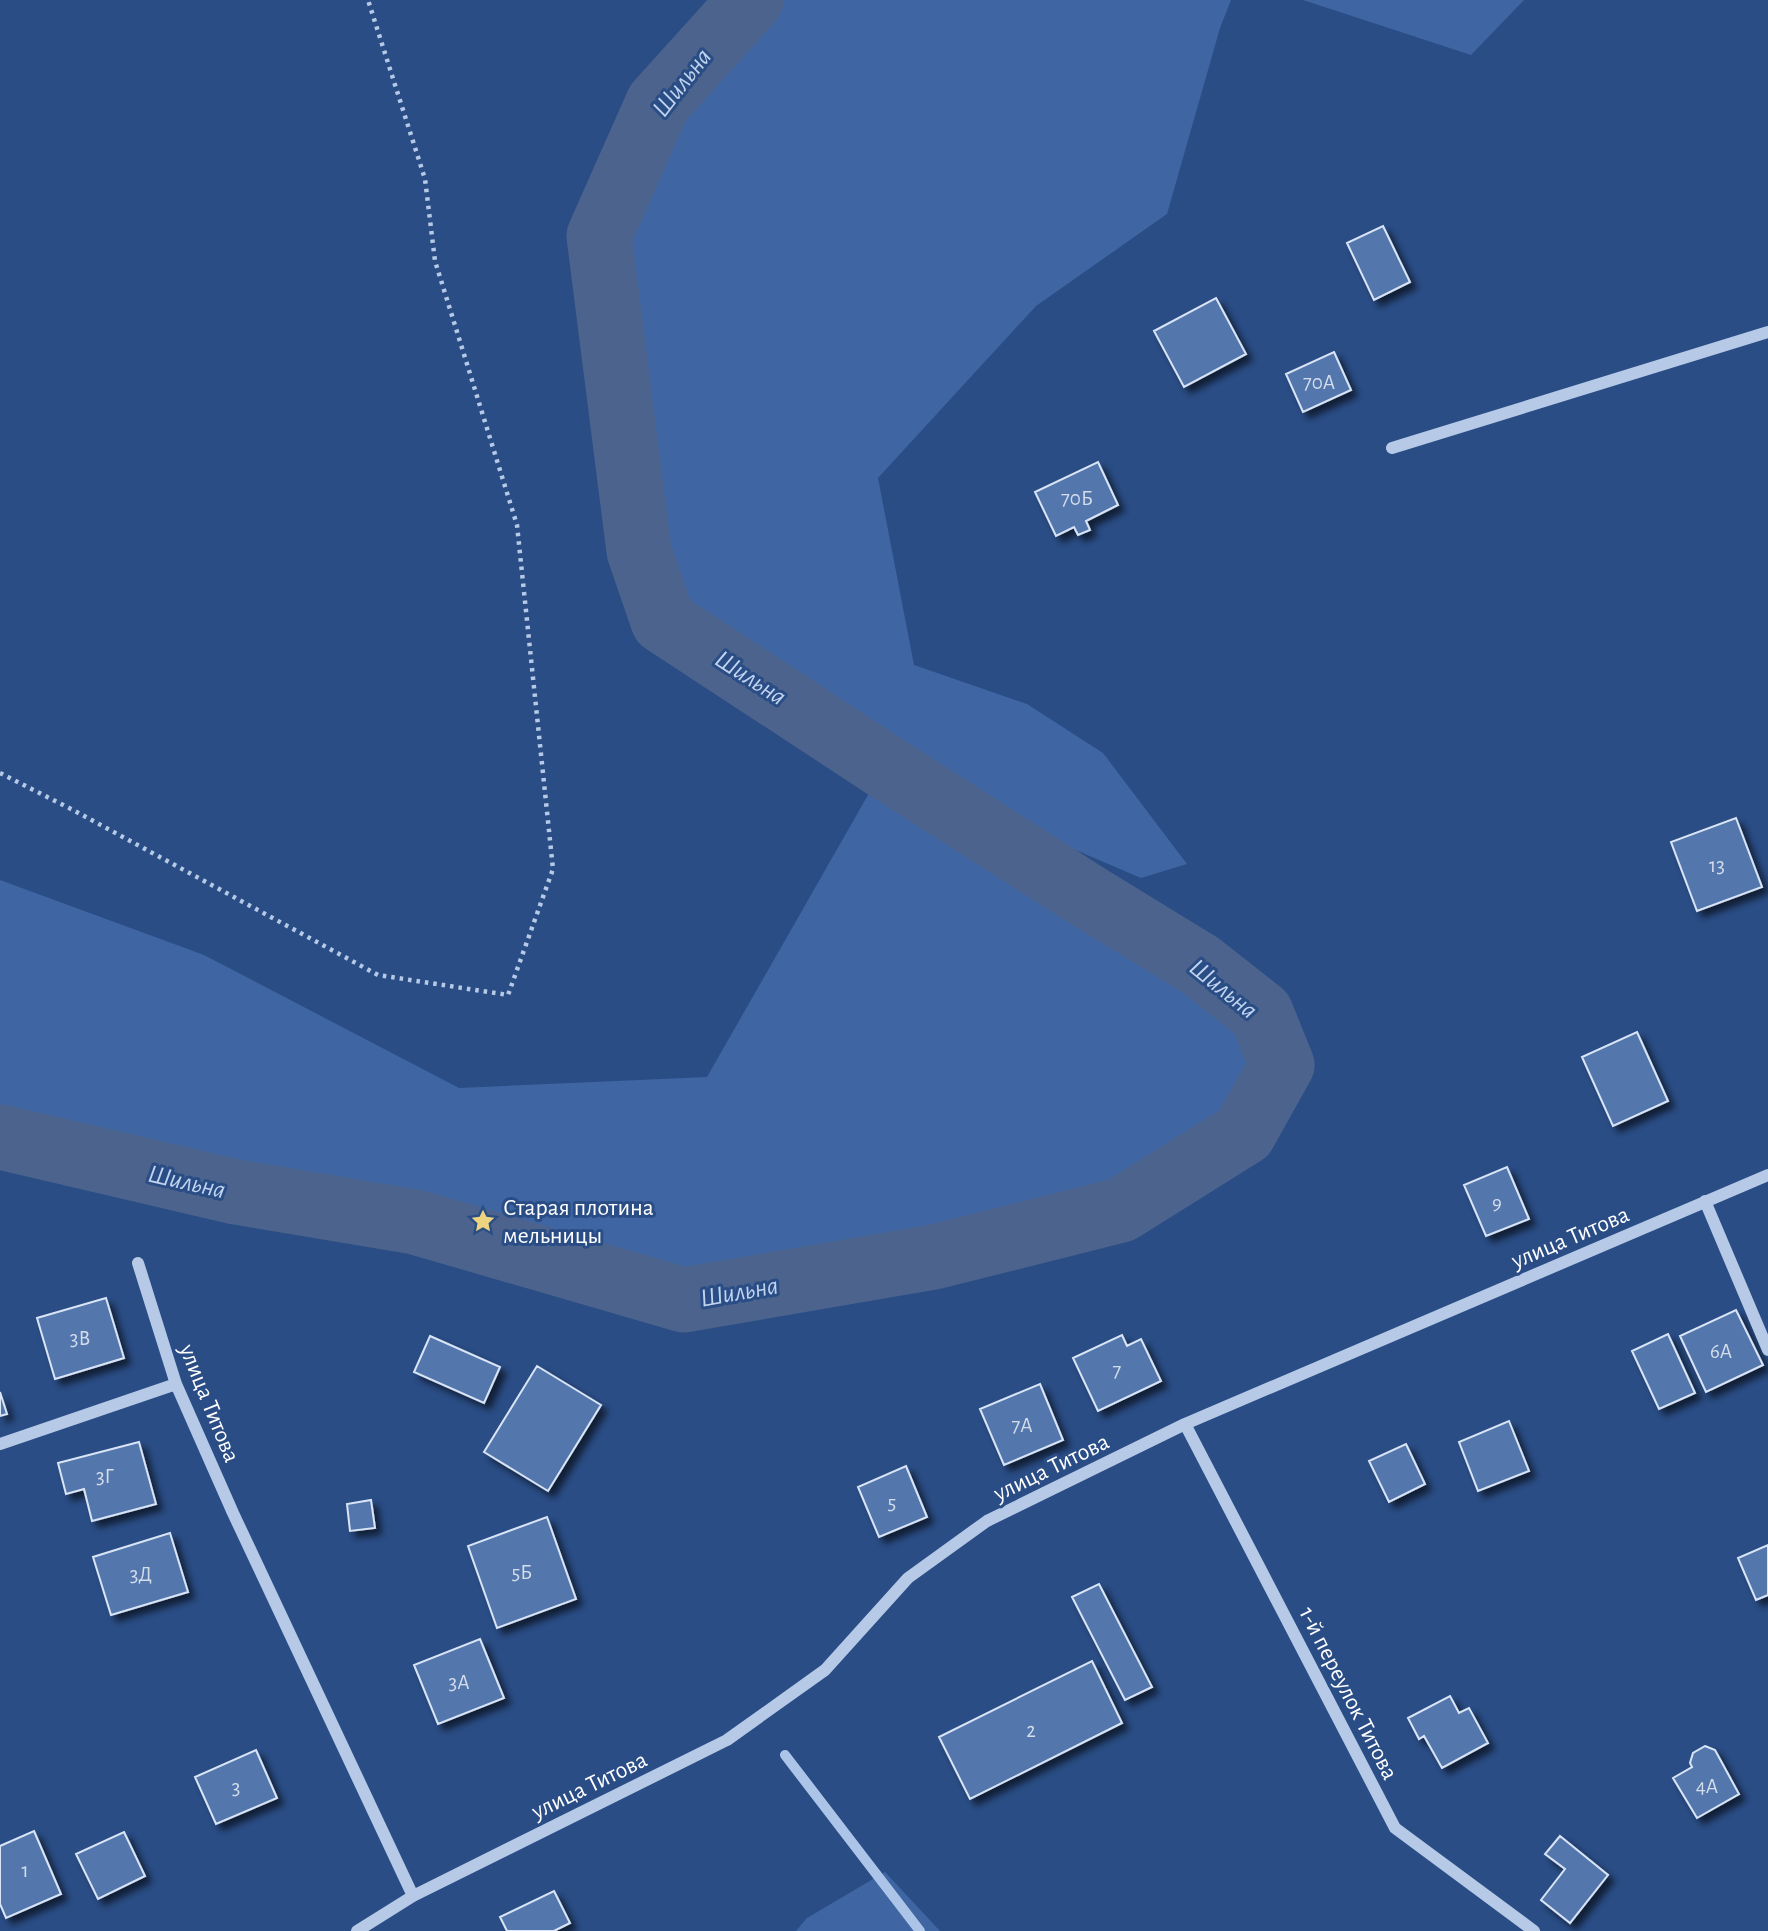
<svg xmlns="http://www.w3.org/2000/svg" width="1768" height="1931" viewBox="0 0 1768 1931" font-family="'Alegreya Sans',sans-serif">
<style>
.green{fill:#3f66a2}
.lines{fill:none;stroke-linecap:round;stroke-linejoin:round}
.stream{stroke:#abc4e7;stroke-width:10}
.river{stroke:#4c648d;stroke-width:65}
.building{fill:#5377ad;stroke:#d9e5f6;stroke-width:2;filter:url(#shadow)}
.path{stroke:#b6cae7;stroke-width:4.5;stroke-dasharray:3.5 5;stroke-linecap:butt}
.minor{stroke:#b6cae7;stroke-width:12}
.labels{text-anchor:middle;stroke-width:6;stroke-linejoin:round;paint-order:stroke}
.number-label{font-size:21px;fill:#d4ddea}
.poi-label{font-size:24px;fill:#fff;stroke:#2a4d86;text-anchor:start}
.street-label{font-size:24px;fill:#fff;stroke:#2a4d86}
.water-label{font-size:26px;font-style:italic;fill:#c1d4ef;stroke:#2a4d86}
</style>
<defs>
<filter id="shadow"><feDropShadow dx="6" dy="6" stdDeviation="3.5" flood-color="#0009"/></filter>
</defs>
<rect width="100%" height="100%" fill="#2a4d86"/>
<path class="green" d="M718,0H1231L1220,28L1167,214L1036,306L878,478L914,665L1027,704L1103,753L1187,864L1141,878L889,770L1089,897L1200,965L1261,1013L1282,1065L1244,1133L1121,1210L934,1257L684,1300L415,1222L236,1192L0,1137V880L204,955L459,1088L707,1077L884,767L840,774L639,551L580,293L664,53Z
M1303,0H1524L1471,55Z
M885,1872L940,1931H796L807,1918Z"/>
<g class="lines">
<path class="stream" d="M785,1755L920,1931"/>
<path class="river" d="M0,1137L236,1192L415,1222L684,1300L934,1257L1121,1210L1244,1133L1282,1065L1261,1013L1200,965L1089,897L884,766L663,621L639,551L599,236L658,103L751,0"/>
</g>
<path class="building" d="M1383,226L1410,282L1374,300L1347,243Z
M1216,298L1246,354L1184,387L1154,331Z
M1334,352L1351,390L1303,412L1286,374Z
M1098,462L1118,505L1086,521L1090,530L1078,535L1074,527L1056,536L1035,492Z
M1736,818L1762,887L1697,911L1671,842Z
M1637,1032L1668,1101L1613,1126L1582,1057Z
M1507,1167L1529,1219L1486,1236L1464,1185Z
M106,1298L124,1358L55,1379L37,1318Z
M1736,1310L1763,1365L1706,1392L1680,1336Z
M1668,1334L1695,1393L1659,1409L1632,1351Z
M1122,1335L1127,1346L1141,1339L1161,1381L1098,1411L1073,1358Z
M430,1336L500,1367L484,1403L414,1372Z
M537,1366L601,1405L548,1491L484,1452Z
M1040,1384L1063,1440L1004,1465L980,1409Z
M0,1392L7,1414L0,1416Z
M1509,1421L1529,1471L1478,1491L1459,1442Z
M139,1442L156,1504L92,1521L84,1489L66,1494L58,1463Z
M1406,1444L1425,1484L1389,1502L1369,1461Z
M906,1466L927,1517L879,1537L858,1487Z
M371,1500L375,1528L350,1531L347,1504Z
M547,1517L576,1599L497,1628L468,1546Z
M170,1533L188,1592L111,1615L93,1557Z
M1768,1545V1595L1756,1600L1738,1558Z
M1099,1584L1152,1687L1125,1700L1072,1597Z
M480,1639L504,1698L438,1724L414,1665Z
M1092,1661L1122,1723L970,1799L939,1737Z
M1450,1696L1459,1713L1469,1708L1488,1743L1442,1768L1424,1736L1419,1739L1408,1718Z
M1705,1746L1715,1750L1739,1794L1697,1818L1673,1778L1692,1767L1690,1763L1693,1753Z
M256,1750L277,1798L216,1824L195,1777Z
M34,1831L61,1894L6,1918L0,1904V1846Z
M124,1832L145,1876L98,1899L76,1854Z
M1560,1836L1608,1875L1570,1923L1541,1900L1565,1869L1545,1854Z
M554,1891L570,1923L554,1931H507L500,1917Z"/>
<g class="lines">
<path class="path" d="M0,773L73,810L378,975L508,995L553,869L517,525L435,261L425,179L368,0"/>
<path class="minor" d="M1392,448L1768,332
M1705,1201L1768,1350
M138,1263L176,1384L233,1513L413,1896
M1185,1424L1395,1828L1534,1931
M0,1444L176,1384
M357,1931L413,1896L727,1740L825,1670L908,1578L987,1521L1185,1424L1768,1175"/>
</g>
<defs>
<g id="sight-bare" transform="scale(1.89)"><path d="M0-6L1.8-2.2L6-1.7L2.9 1.2L3.7 5.4L0 3.3L-3.7 5.4L-2.9 1.2L-6-1.7L-1.8-2.2Z" fill="#eed37e" stroke="#2a4d86" stroke-width="2.5" paint-order="stroke"/></g>
</defs>
<g fill-rule="evenodd">
<use href="#sight-bare" x="483" y="1221"/>
</g>
<g class="labels">
<g class="number-label">
<text x="1319" y="389">70А</text>
<text x="1077" y="505">70Б</text>
<text x="1717" y="872">13</text>
<text x="1497" y="1209">9</text>
<text x="80" y="1345">3В</text>
<text x="1721" y="1358">6А</text>
<text x="1117" y="1377">7</text>
<text x="1022" y="1432">7А</text>
<text x="105" y="1483">3Г</text>
<text x="892" y="1509">5</text>
<text x="522" y="1579">5Б</text>
<text x="141" y="1581">3Д</text>
<text x="459" y="1689">3А</text>
<text x="1031" y="1737">2</text>
<text x="1707" y="1793">4А</text>
<text x="236" y="1794">3</text>
<text x="25" y="1877">1</text>
</g>
<g class="poi-label">
<text x="503" y="1215">Старая плотина<tspan x="503" dy="28">мельницы</tspan></text>
</g>
<g class="street-label">
<text transform="translate(1570 1237) rotate(-23)" y="8">улица Титова</text>
<text transform="translate(210 1403) rotate(68)" y="8">улица Титова</text>
<text transform="translate(1051 1467) rotate(-26)" y="8">улица Титова</text>
<text transform="translate(1349 1693) rotate(63)" y="8">1-й переулок Титова</text>
<text transform="translate(589 1785) rotate(-26)" y="8">улица Титова</text>
</g>
<g class="water-label">
<text transform="translate(681 82) rotate(-52)" y="9">Шильна</text>
<text transform="translate(751 677) rotate(33)" y="9">Шильна</text>
<text transform="translate(1224 988) rotate(39)" y="9">Шильна</text>
<text transform="translate(187 1181) rotate(13)" y="9">Шильна</text>
<text transform="translate(739 1291) rotate(-10)" y="9">Шильна</text>
</g>
</g>
</svg>
